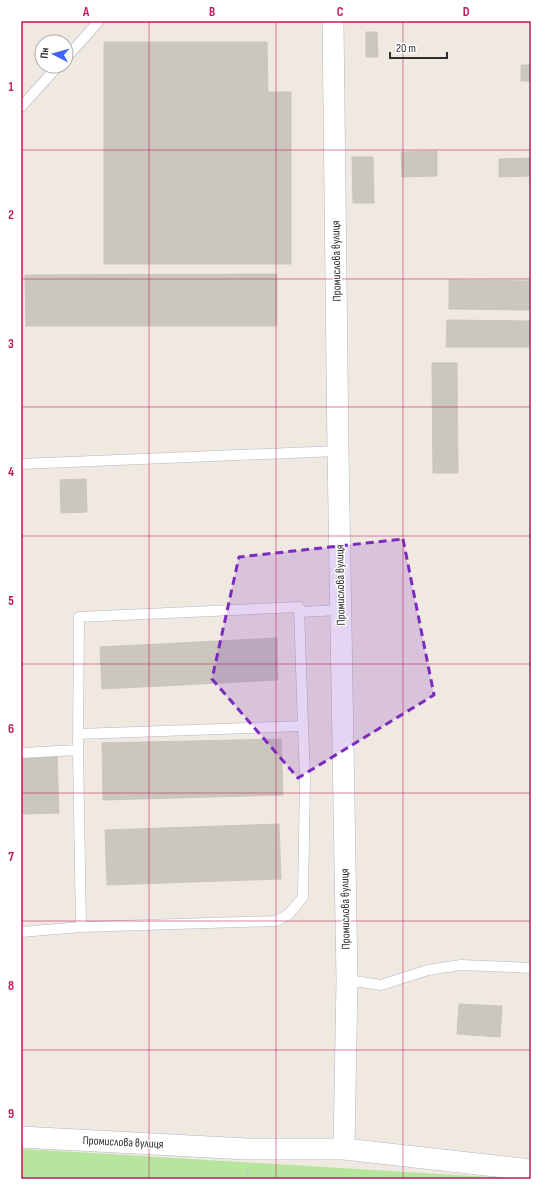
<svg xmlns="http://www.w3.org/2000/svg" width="552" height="1200" viewBox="0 0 552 1200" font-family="'Sofia Sans Condensed',sans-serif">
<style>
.green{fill:#b6e59e}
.building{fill:#cbc7bf;stroke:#cbc5ba}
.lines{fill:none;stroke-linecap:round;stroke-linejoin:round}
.service-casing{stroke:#b4b7c1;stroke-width:11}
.minor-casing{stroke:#b4b7c1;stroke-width:22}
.path{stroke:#c9c9c9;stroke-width:2.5;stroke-dasharray:3 2;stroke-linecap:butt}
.service{stroke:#fff;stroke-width:10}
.minor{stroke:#fff;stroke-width:21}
.marked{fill:#7b2cbf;fill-opacity:0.2;stroke:#7b2cbf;stroke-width:3;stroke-dasharray:8 5;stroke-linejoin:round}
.grid{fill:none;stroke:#c2185b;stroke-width:1;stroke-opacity:0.55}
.labels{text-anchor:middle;stroke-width:3;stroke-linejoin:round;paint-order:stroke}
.street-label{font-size:12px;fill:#2e2e2e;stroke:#fff}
.neatline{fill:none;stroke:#c2185b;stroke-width:1.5}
.grid-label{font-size:13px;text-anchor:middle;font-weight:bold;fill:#c2185b}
</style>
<rect width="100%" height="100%" fill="#efe9e1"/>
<path class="green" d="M21,1149L59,1151L522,1179H21Z"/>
<path class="building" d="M366,32H377L378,57H366Z
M104,42H267L268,92H291V264H104Z
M521,65H531V81H521Z
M437,151V176L402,177L401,152Z
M352,157H373L374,203H353Z
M531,158V176L499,177V159Z
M277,274V326H26L25,275Z
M449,280L531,281V310L449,309Z
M447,320L531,321V347H446Z
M432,363H457L458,473H433Z
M86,479L87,512L61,513L60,480Z
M277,638L278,680L102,689L100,647Z
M281,739L283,795L103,800L102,743Z
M57,754L59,813L21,814V756Z
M279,824L281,879L107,885L105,830Z
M459,1004L502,1006L500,1037L457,1034Z"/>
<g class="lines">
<g class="service-casing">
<path id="service" d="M66,58L99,21
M21,107L58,66
M21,464L338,451
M299,612L340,610
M78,734L303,726L305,780L303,897L289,914L276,921L81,927
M78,750L79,617L299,607L303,726
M21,753L78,750L81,927L21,932
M347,980L381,985L428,970L461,965L531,968"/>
</g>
<g class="minor-casing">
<path id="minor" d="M333,21L338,451L347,980L344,1149
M21,1137L247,1149H344L531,1170"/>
</g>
<path class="path" d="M247,1169L248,1179"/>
<use href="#service" class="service"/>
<use href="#minor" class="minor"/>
</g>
<path class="marked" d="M403,539L434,695L298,778L212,679L239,557Z"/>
<path class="grid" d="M149,21V1179M276,21V1179M403,21V1179M21,150H531M21,279H531M21,407H531M21,536H531M21,664H531M21,793H531M21,921H531M21,1050H531"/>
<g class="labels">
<g class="street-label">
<text transform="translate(336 261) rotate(-91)" y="4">Промислова вулиця</text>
<text transform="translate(340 585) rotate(-91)" y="4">Промислова вулиця</text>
<text transform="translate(345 909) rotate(-91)" y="4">Промислова вулиця</text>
<text transform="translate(123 1142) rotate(3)" y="4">Промислова вулиця</text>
</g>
</g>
<rect width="552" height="1200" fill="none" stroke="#ffffff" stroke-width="44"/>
<g transform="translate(54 54) rotate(276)"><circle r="19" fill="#ffffff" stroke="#ababab"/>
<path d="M0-3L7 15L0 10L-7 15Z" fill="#4264fb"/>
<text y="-6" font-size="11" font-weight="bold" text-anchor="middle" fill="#2e2e2e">Пн</text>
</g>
<path d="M390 52v6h57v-6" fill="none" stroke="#2e2e2e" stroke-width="2"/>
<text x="396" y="52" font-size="12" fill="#2e2e2e" stroke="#ffffff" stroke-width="3" paint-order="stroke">20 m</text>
<rect x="22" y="22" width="508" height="1156" class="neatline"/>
<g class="grid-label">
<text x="86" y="16">A</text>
<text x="212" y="16">B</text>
<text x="340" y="16">C</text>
<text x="466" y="16">D</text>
<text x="11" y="91">1</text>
<text x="11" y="219">2</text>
<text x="11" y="348">3</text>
<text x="11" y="476">4</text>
<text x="11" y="605">5</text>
<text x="11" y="733">6</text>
<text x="11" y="861">7</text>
<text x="11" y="990">8</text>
<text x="11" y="1118">9</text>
</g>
</svg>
